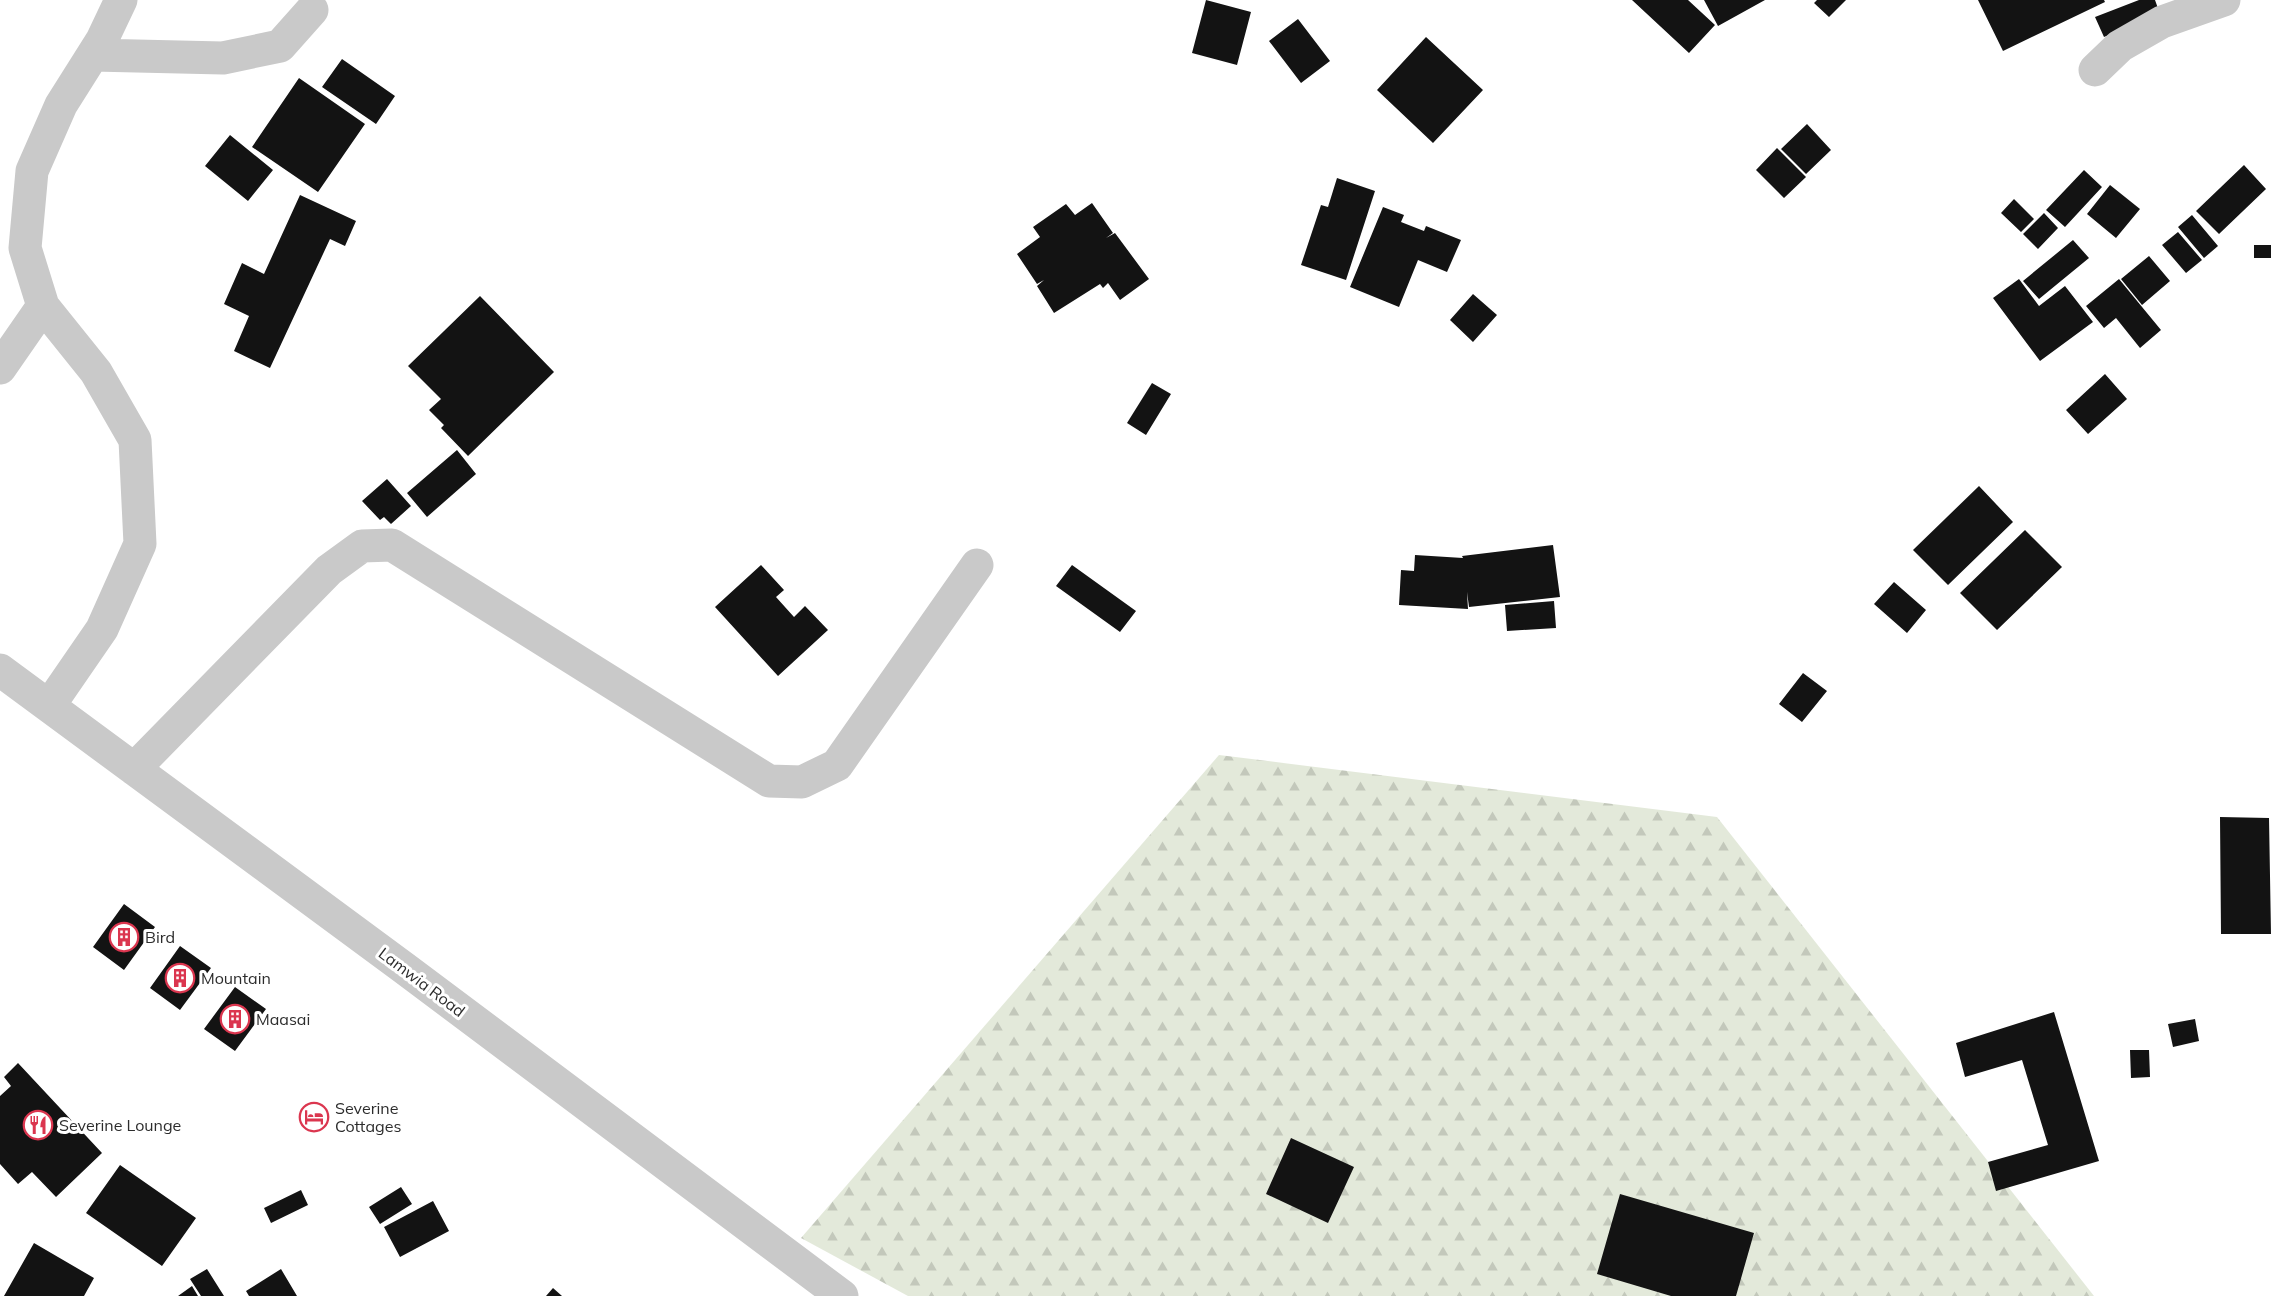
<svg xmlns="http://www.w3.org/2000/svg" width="2282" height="1296" viewBox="0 0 2282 1296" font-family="Mulish,sans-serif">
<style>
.forest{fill:url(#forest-firs)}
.building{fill:#131313}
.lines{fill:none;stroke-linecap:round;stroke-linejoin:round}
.minor{stroke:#c9c9c9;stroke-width:33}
.labels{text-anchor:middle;stroke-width:6;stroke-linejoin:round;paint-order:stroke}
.poi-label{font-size:16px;fill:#2c2c2c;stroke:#fff;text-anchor:start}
.street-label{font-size:16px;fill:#2c2c2c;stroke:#fff}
</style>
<defs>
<pattern id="forest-firs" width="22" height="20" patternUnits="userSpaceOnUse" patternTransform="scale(1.5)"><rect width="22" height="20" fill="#e3e9da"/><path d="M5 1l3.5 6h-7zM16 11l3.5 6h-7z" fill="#c3c8bb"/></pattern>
</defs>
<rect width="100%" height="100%" fill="#fff"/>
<path class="forest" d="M1219,755L1717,817L2094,1296H908L801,1238Z"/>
<path class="building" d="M1206,0L1251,12L1237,65L1192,53Z
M1632,0H1688L1715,25L1689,53Z
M1704,0H1765L1718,26Z
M1817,0H1846L1829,17L1814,3Z
M1978,0H2104L2105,2L2003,51Z
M2139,0H2155L2160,14L2104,37L2095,17Z
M1298,19L1330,61L1301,83L1269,41Z
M1426,37L1483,90L1433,143L1377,90Z
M342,59L395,96L376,124L322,87Z
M299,78L365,124L318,192L252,147Z
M1807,124L1831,150L1806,174L1781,149Z
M230,135L273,170L248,201L205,166Z
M1777,148L1806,177L1784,198L1756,170Z
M2244,165L2266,189L2219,234L2196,211Z
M2084,170L2102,187L2065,227L2046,210Z
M1337,178L1375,191L1346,280L1301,265L1321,205L1328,207Z
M2110,185L2140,209L2116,238L2087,214Z
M300,195L356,221L345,246L330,239L270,368L234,351L249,316L224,304L242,263L264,274Z
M2014,199L2034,219L2021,232L2001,213Z
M1092,203L1113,233L1106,238L1115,233L1149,279L1120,300L1108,283L1103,288L1100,284L1054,313L1037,286L1044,280L1037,284L1017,254L1040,237L1033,227L1066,204L1075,215Z
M1383,207L1404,215L1401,222L1424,231L1426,226L1461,240L1447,272L1418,260L1399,307L1350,287Z
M2044,213L2058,228L2038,249L2023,234Z
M2192,215L2218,246L2204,258L2178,227Z
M2178,232L2202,260L2186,273L2162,245Z
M2073,240L2089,258L2039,299L2023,281Z
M2254,245H2271V258H2254Z
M2149,256L2170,281L2142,305L2121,279Z
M2019,279L2039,306L2065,286L2093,322L2040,361L1993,298Z
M2119,279L2161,330L2140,348L2116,318L2104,328L2086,306Z
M1473,294L1497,315L1473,342L1450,320Z
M480,296L554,372L468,456L441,428L444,425L429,410L441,399L408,366Z
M2105,374L2127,399L2088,434L2066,410Z
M1152,383L1171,394L1146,435L1127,423Z
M457,450L476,474L427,517L407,493Z
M387,479L411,506L391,524L384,517L380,520L362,501Z
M1979,486L2013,522L1948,585L1913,550Z
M2025,530L2062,567L1997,630L1960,593Z
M1553,545L1560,597L1469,607L1467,592L1468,609L1399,605L1401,570L1414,571L1415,555L1463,558L1462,556Z
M761,565L784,590L776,597L794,617L805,606L828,630L778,676L715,607Z
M1072,565L1136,611L1120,632L1056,586Z
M1894,582L1926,610L1907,633L1874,604Z
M1554,601L1556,628L1507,631L1505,605Z
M1803,673L1827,691L1802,722L1779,704Z
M2220,817L2269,818L2271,934H2221Z
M124,904L155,927L124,970L93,947Z
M180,946L211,968L180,1010L150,988Z
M235,987L266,1009L235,1051L204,1029Z
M2054,1012L2099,1161L1996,1191L1988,1162L2048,1145L2022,1060L1965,1077L1956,1043Z
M2195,1019L2199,1041L2173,1047L2168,1024Z
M2130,1050H2149L2150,1077L2131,1078Z
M18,1063L102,1153L56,1197L32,1172L18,1184L0,1164V1096L11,1086L4,1077Z
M1291,1138L1354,1167L1328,1223L1266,1194Z
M120,1165L196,1218L162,1266L86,1213Z
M401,1187L412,1204L380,1224L369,1207Z
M301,1190L308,1205L271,1223L264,1208Z
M1620,1194L1754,1233L1736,1296H1671L1597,1274Z
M433,1201L449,1231L400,1257L384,1227Z
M34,1243L94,1278L84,1296H4Z
M207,1269L224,1296H201L190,1279Z
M281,1269L297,1296H249L246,1291Z
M192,1286L198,1296H178Z
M553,1288L562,1296H546Z"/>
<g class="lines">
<path class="minor" d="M93,55L223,58L280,46L312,10
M2095,70L2120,46L2162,22L2224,0
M0,368L43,306
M0,670L404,968L842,1296
M49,706L102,629L140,544L135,440L96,372L43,306L25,248L32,171L61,105L102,40L121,0
M134,769L329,570L362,546L392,545L769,781L802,782L837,765L977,565"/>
</g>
<defs>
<g id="building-ring" transform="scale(1.5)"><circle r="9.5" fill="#fff" stroke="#db364f" stroke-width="1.5"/><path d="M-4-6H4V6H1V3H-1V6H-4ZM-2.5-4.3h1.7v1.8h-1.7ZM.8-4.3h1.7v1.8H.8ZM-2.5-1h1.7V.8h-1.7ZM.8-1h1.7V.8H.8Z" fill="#db364f"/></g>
<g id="hotel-ring" transform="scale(1.5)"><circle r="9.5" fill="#fff" stroke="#db364f" stroke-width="1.5"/><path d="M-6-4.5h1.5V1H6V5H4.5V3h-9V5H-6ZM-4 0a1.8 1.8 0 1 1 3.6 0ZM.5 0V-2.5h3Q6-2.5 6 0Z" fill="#db364f"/></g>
<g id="restaurant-ring" transform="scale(1.5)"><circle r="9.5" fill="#fff" stroke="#db364f" stroke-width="1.5"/><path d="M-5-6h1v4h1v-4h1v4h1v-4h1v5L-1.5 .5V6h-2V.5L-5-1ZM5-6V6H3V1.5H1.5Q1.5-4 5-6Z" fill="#db364f"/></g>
</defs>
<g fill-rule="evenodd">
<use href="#building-ring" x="124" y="937"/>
<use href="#building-ring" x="180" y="978"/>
<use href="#building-ring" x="235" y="1019"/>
<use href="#hotel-ring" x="314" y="1117"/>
<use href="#restaurant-ring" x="38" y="1125"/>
</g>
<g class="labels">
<g class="poi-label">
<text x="145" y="943">Bird</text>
<text x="201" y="984">Mountain</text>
<text x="256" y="1025">Maasai</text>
<text x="335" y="1114">Severine<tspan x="335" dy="18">Cottages</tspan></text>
<text x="59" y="1131">Severine Lounge</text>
</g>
<g class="street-label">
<text transform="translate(422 982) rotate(37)" y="6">Lamwia Road</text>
</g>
</g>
</svg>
